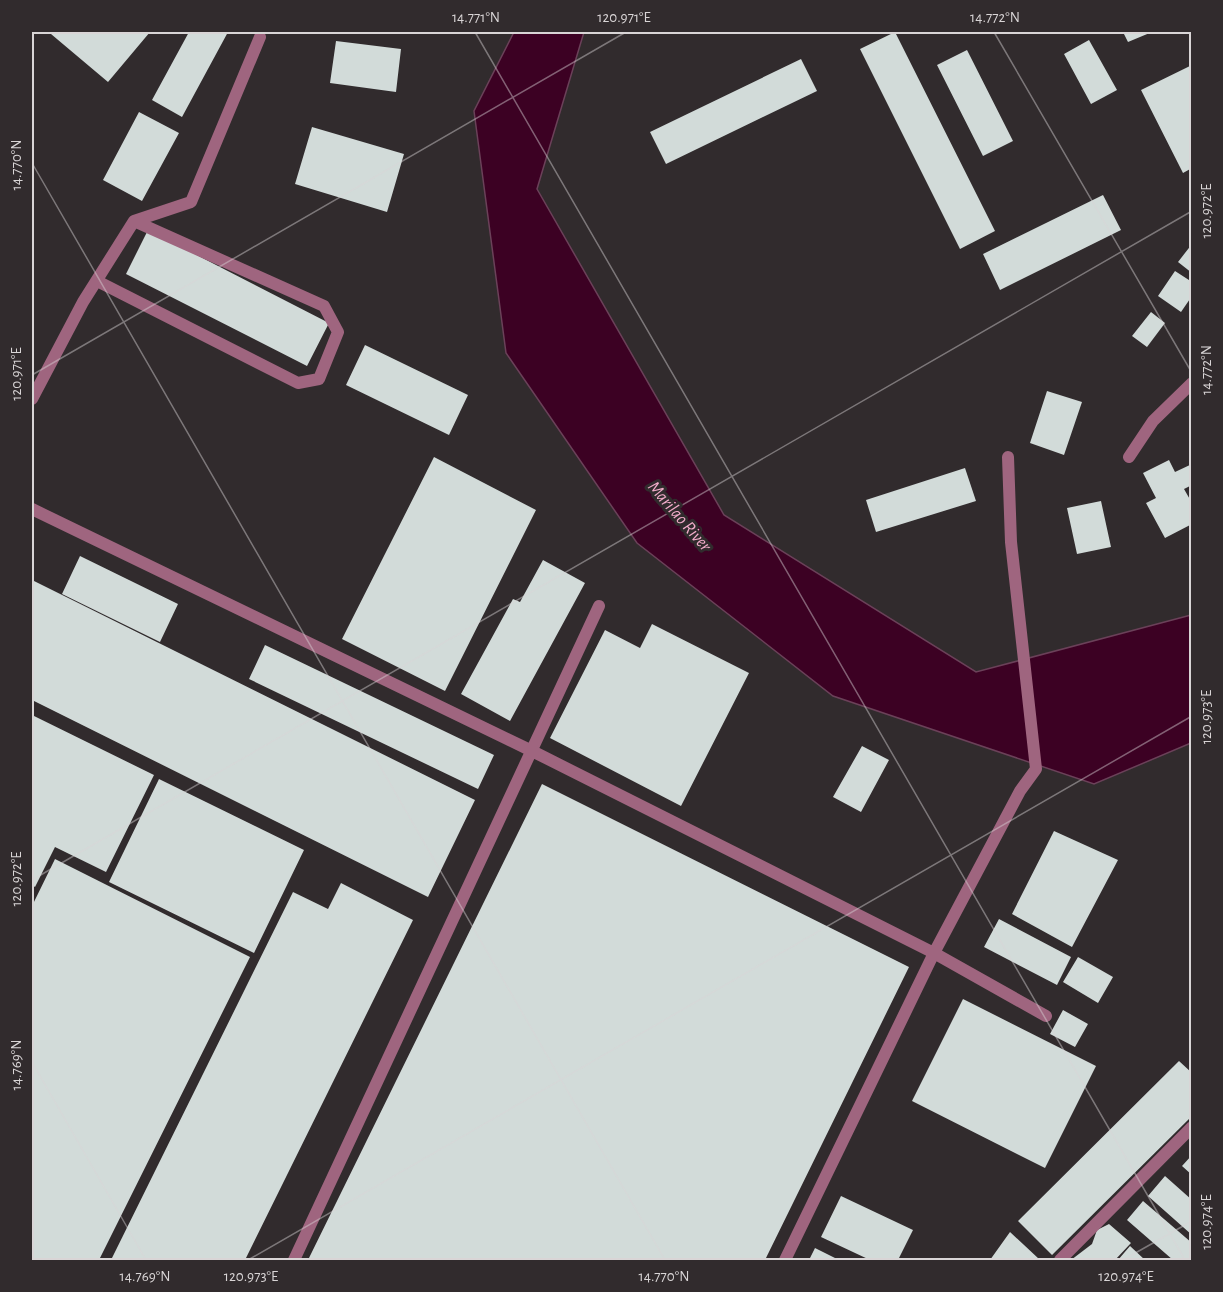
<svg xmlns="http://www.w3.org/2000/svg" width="1223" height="1292" viewBox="0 0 1223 1292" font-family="'Alegreya Sans',sans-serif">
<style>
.water{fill:#3c0123;stroke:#6b4159;stroke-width:1.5}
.building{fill:#d2dbd9}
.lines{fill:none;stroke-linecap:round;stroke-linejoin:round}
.service{stroke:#9f657f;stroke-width:12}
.minor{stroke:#9f657f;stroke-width:12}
.ticks{fill:none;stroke:#d9d5d6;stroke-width:1.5;stroke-opacity:0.45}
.labels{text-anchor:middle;stroke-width:6;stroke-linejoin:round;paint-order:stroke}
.water-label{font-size:18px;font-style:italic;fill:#f2acca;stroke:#312b2d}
.neatline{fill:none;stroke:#d9d5d6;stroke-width:2}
.ticks-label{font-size:15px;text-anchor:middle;fill:#d9d5d6}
</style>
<rect width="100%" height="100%" fill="#312b2d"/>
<path class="water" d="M514,32H584L537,189L724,515L976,672L1191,615V743L1094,784L833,696L637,543L506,353L474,111Z"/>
<path class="building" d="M53,32H150L108,82L51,34Z
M189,32H228L182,117L152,100Z
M895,32L995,231L960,249L860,49Z
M1123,32H1152L1128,42Z
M1089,40L1117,90L1091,104L1064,54Z
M336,41L401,49L396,92L330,83Z
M967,50L1013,141L983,156L937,65Z
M801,59L817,91L666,164L650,132Z
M1192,65V168L1183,173L1141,90Z
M139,112L179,133L142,201L103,180Z
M312,127L404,154L387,212L295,184Z
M1103,195L1121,230L1000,290L983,254Z
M148,230L329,323L307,366L126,274Z
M1192,244V273L1178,262Z
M1175,271L1192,282V296L1181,312L1158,296Z
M1151,312L1165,323L1147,347L1132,336Z
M365,345L468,395L449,435L346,385Z
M1047,391L1082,402L1064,455L1030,443Z
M434,457L536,510L445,691L342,639Z
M1169,460L1175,472L1192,464V485L1184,489L1192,503V524L1165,538L1146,503L1156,498L1143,473Z
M965,468L976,501L876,532L866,500Z
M1101,501L1111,547L1077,554L1067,508Z
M80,556L178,604L160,642L62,594Z
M543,560L585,583L510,721L461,694L513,599L520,602Z
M32,580L475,800L428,897L32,700Z
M652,624L749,673L681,806L550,738L605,630L640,648Z
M265,645L494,755L478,789L249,679Z
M32,715L154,775L106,872L55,847L35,887L32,885Z
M862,746L889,760L861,812L833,797Z
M159,779L304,850L254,953L109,882Z
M542,784L909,967L765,1260H308Z
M1054,831L1118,860L1072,947L1012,914Z
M55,859L250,957L99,1260H32V906Z
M341,883L413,920L245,1260H111L293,892L328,909Z
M999,919L1071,957L1057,985L984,947Z
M1078,957L1113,977L1098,1003L1063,982Z
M963,999L1096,1066L1045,1168L912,1101Z
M1063,1010L1088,1024L1075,1047L1050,1034Z
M1179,1061L1192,1073V1116L1052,1255L1018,1221Z
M1192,1155V1175L1182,1166Z
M1165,1176L1192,1200V1235L1148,1196Z
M841,1196L913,1230L898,1260H870L821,1237Z
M1143,1201L1192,1243V1260H1173L1127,1220Z
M1109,1224L1131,1243L1115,1260H1071L1092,1244L1097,1230Z
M1010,1232L1039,1259L1038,1260H990Z
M1130,1246L1145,1260H1118Z
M815,1248L839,1260H809Z"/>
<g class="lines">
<path class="service" d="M97,281L298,383L319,379L338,332L324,306L134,221
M32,399L83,302L134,221L191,202L260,37
M32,509L532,751L934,953L1046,1016
M294,1260L599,606
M785,1260L934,953L1020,791L1036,769L1011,542L1008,457"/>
<path class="minor" d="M1129,457L1153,421L1192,383
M1060,1260L1192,1127"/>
</g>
<path class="ticks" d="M475,32L1185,1260M994,32L1192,373M32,163L665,1260M32,375L626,32M32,880L1192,211M32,1062L146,1260M248,1260L1192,716M1123,1260L1192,1221"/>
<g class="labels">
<g class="water-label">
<text transform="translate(680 516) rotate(49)" y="6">Marilao River</text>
</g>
</g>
<rect width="1223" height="1292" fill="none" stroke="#312b2d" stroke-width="66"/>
<rect x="33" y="33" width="1157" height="1226" class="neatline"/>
<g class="ticks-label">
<text x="476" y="22">14.771°N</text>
<text x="624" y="22">120.971°E</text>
<text x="995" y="22">14.772°N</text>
<text transform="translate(16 165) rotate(-90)" y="5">14.770°N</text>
<text transform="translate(1206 211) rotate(-90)" y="5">120.972°E</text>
<text transform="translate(1206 370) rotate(-90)" y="5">14.772°N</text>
<text transform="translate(16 374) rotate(-90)" y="5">120.971°E</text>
<text transform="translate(1206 717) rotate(-90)" y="5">120.973°E</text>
<text transform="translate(16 879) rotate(-90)" y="5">120.972°E</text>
<text transform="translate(16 1065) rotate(-90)" y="5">14.769°N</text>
<text transform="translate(1206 1222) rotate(-90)" y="5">120.974°E</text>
<text x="145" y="1281">14.769°N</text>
<text x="251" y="1281">120.973°E</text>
<text x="664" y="1281">14.770°N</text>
<text x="1126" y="1281">120.974°E</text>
</g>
</svg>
